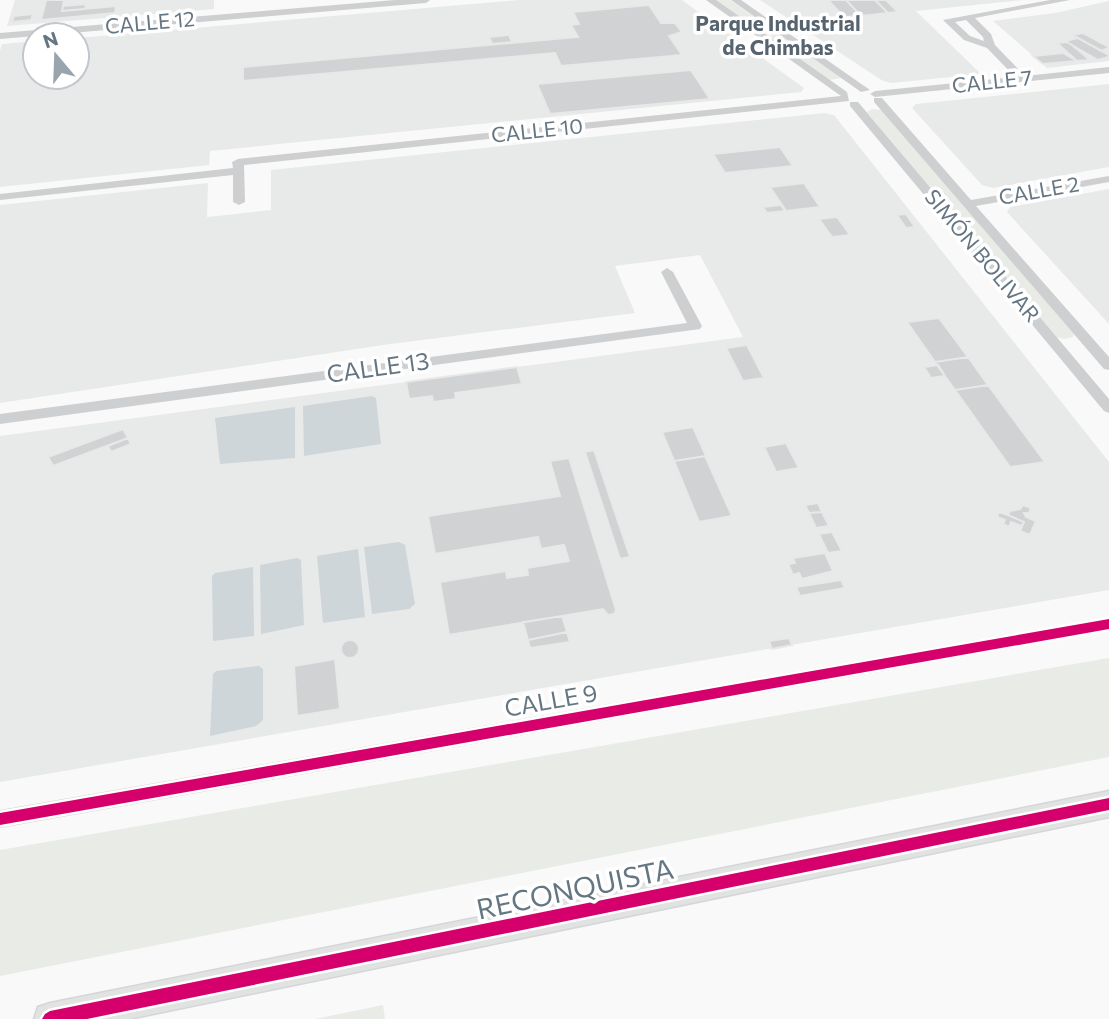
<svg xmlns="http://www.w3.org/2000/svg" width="1109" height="1019" viewBox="0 0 1109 1019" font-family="Commissioner,sans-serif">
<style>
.built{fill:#e8e9e9}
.green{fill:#e8ebe6}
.water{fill:#ced6d9}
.building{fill:#d0d2d3;stroke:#e8e8e8;stroke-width:2}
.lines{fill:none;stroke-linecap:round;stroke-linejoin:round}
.secondary-casing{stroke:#d5d6d7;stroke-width:3}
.street{fill:#cecfd0;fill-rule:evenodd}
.secondary{fill:#e1e2e2;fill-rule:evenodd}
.cycleway-casing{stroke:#fff;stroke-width:5}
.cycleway{fill:#d6006c;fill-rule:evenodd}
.labels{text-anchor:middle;stroke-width:7;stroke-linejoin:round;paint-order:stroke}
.far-street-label{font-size:21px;fill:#657683;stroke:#fff}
.far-neighbourhood-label{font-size:21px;font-weight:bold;fill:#57646e;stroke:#fff}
.street-label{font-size:24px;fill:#657683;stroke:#fff}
.near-street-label{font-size:28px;fill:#657683;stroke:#fff}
</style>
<rect width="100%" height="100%" fill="#f9f9f9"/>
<path class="built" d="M15,0H214V9L7,26Z
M520,0H682L804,88L801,92L210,151L209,165L0,187V51L2,44L35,41V77H77V38Z
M760,0H1023L916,11L981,74L892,83L883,81Z
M1109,1V61L1047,68L993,21L1055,13Z
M1109,84V167L993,188L982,185L912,108L916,104Z
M824,113L834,115L1109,462V590L0,782V436L743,337L700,255L615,266L635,313L383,345L0,403V205L208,183L207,217L271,210V170Z
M1109,189V324L1007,212L1010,207Z"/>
<path class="green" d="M715,0H730L842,78L829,80Z
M872,109L882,110L1074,334L1073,337L1064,339L1056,337L867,112Z
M1109,658V757L0,976V850Z
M383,1005L385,1019H315Z"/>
<path class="water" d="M372,396L376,398L381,444L304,456L303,406Z
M295,407V458L220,464L215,418Z
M399,542L405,545L415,604L409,609L372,614L364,547Z
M358,549L365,617L323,623L317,556Z
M297,558L301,560L304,625L261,634L260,565Z
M253,567L254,636L213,641L212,576L215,573Z
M259,666L263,669V720L256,726L210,736L213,674L216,671Z"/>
<path class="building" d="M46,0H64L62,11L116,6L115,13L41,20Z
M828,0H846L861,16L844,17Z
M846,0H875L888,13L861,16Z
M875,0H886L898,12L888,13Z
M86,4L85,9L62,11L63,6Z
M649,5L661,23H675L682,32L669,36L682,55L561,66L555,53L243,81V67L578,37L571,25L579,24L573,12Z
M33,14L31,20L12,22L14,16Z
M1083,33L1109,47V48L1101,51L1073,35Z
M509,35L512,42L492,44L489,37Z
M1078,38L1109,55V57L1098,60L1065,41Z
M1067,42L1072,45L1090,60L1077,61L1057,43Z
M1063,53L1077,61L1043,64L1033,56Z
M691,70L710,99L550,114L537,84Z
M780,147L793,166L725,173L713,154Z
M804,183L820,207L786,211L770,187Z
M781,205L785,211L767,213L763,207Z
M906,214L915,227L906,228L897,215Z
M837,217L850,235L832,237L819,219Z
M939,318L968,357L935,362L907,322Z
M747,345L764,378L743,381L726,348Z
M968,357L988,385L955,390L935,362Z
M938,365L945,376L931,378L924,367Z
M517,367L522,384L455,393L456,399L433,402L432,396L409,399L406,382Z
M988,385L1045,462L1010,467L955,390Z
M693,427L706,456L674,461L662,432Z
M123,429L128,438L53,466L48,457Z
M128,438L131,444L111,452L108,446Z
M786,443L799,468L776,472L764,447Z
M594,450L630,557L620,559L585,452Z
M705,456L732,516L699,522L674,461Z
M569,458L616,610L614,614L608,615L603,609L449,635L440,582L506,571L507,578L528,575L527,568L569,561L564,545L541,549L538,537L435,554L428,516L560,496L550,461Z
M818,503L822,512L809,513L805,505Z
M1023,505L1031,508L1029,513H1024L1026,517L1036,521L1030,535L1020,531L1024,522L1008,515L1010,511L1020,509Z
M822,512L829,526L816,528L809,513Z
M999,512L1008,515L1024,522L1022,526L1011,522L1009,527L1003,524L1005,520L997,517Z
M832,532L842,551L828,553L819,534Z
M825,553L833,571L802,579L799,573L793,575L788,564L795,563L793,558Z
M841,580L845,588L800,596L796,587Z
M562,616L567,632L528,640L523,622Z
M567,632L570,642L530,648L528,640Z
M789,638L792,645L772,649L769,641Z
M341 649a9 9 0 1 1 18 0a9 9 0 1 1-18 0Z
M335,659L340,709L297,716L294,666Z"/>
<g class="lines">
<g class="secondary-casing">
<path id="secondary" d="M1109,791V817L129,1019H34L38,1007L50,1003Z"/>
</g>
<path class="street" d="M395,0H430L426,3L0,39V33Z
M706,0H716L847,92L849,101L244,165L245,202L239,205L233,202V175L0,200V194L233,168L232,162L238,159L841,96Z
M731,0H741L870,90L861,92Z
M1050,0H1070L975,18L991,34L995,45L1025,76L1109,67V73L875,97L870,94L875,91L1015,77L987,48L964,40L943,20ZM966,20L983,37L984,41L970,36L955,22Z
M874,98H882L971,200L1109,176V182L976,206L1109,357V370L1104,369L874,102Z
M850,102H858L1109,399V413L1104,411L850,106Z
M667,268L673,272L702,326L700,329L0,424V414L687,323L661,272Z
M1109,617V631L0,828V810Z"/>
<use href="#secondary" class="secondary"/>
<g class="cycleway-casing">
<path id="cycleway" d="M1109,619V629L0,825V813Z
M1109,798V810L87,1019H42L45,1014L50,1011Z"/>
</g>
<use href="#cycleway" class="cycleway"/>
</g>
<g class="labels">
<g class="far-street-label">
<text transform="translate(150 23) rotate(-5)" y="7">CALLE 12</text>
<text transform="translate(992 82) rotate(-6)" y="7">CALLE 7</text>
<text transform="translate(537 131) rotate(-6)" y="7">CALLE 10</text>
<text transform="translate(1039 191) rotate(-10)" y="7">CALLE 2</text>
<text transform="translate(982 256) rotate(50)" y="7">SIMÓN BOLIVAR</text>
</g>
<g class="far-neighbourhood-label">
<text x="778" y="31">Parque Industrial<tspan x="778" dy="24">de Chimbas</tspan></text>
</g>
<g class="street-label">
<text transform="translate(378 368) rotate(-8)" y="8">CALLE 13</text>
<text transform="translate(551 701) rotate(-10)" y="8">CALLE 9</text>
</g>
<g class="near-street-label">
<text transform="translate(575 889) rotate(-12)" y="10">RECONQUISTA</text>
</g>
</g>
<g transform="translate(56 56) rotate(341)"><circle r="33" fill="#ffffff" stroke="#c1c8cd" stroke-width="2"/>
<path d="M0-5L12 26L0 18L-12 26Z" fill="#99a4ac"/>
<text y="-10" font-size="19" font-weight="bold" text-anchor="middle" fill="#657683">N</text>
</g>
</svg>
